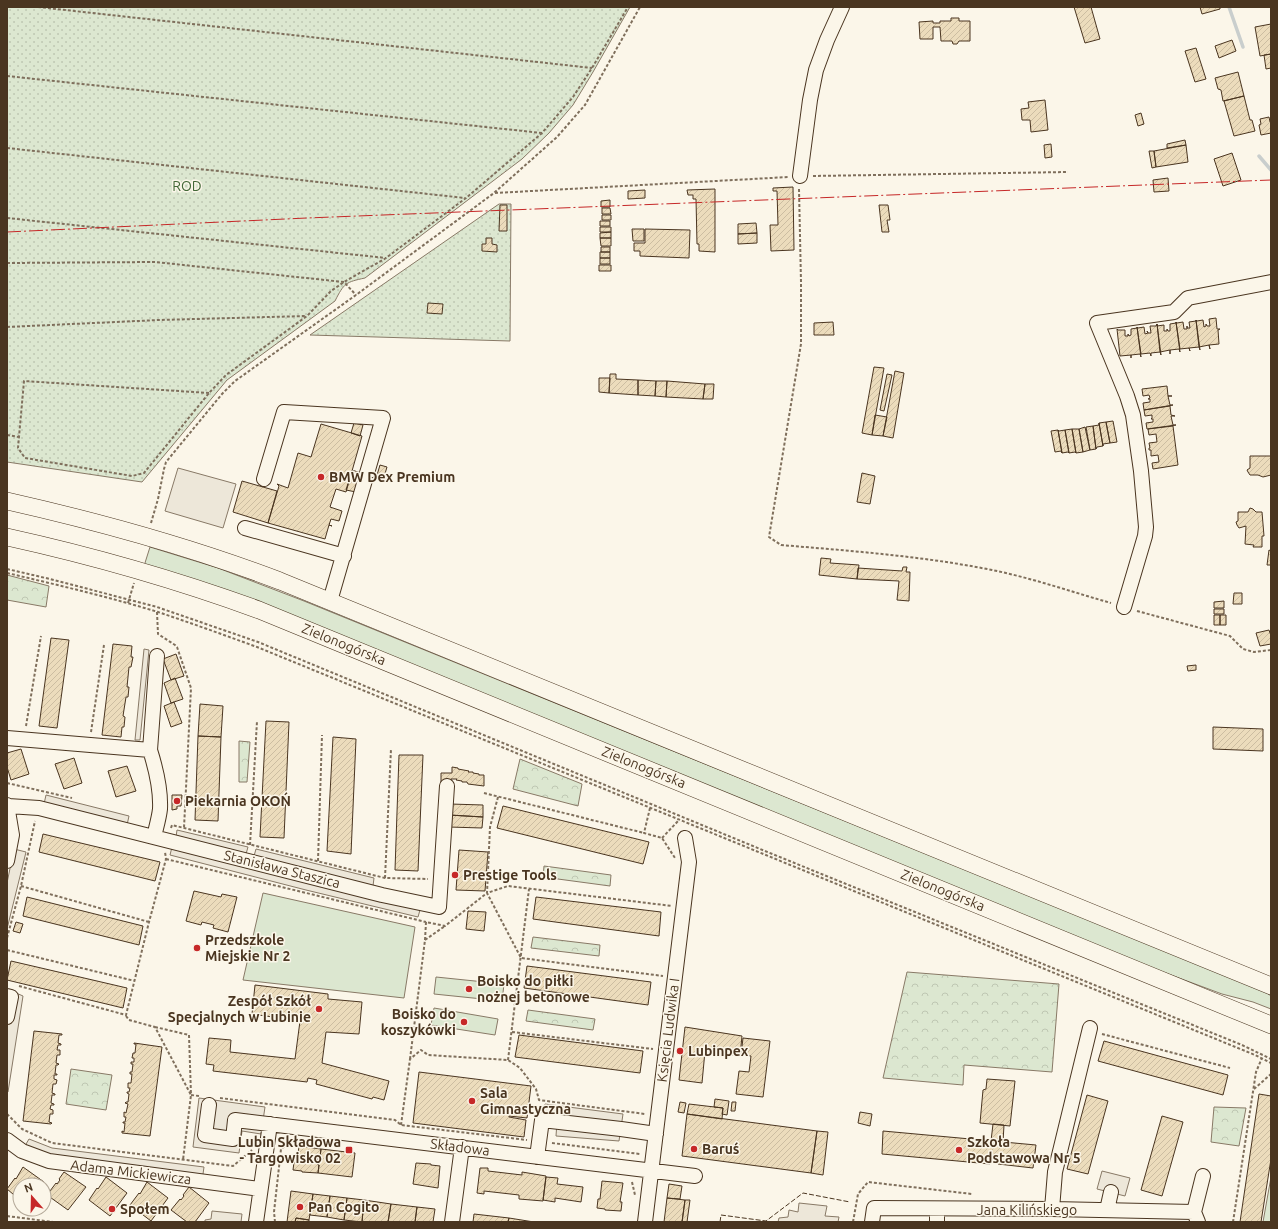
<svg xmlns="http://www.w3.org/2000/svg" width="1278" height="1229" viewBox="0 0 1278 1229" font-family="Ubuntu,sans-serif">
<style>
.grass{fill:#dce7d0;stroke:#887966}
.forest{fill:url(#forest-crowns);stroke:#887966}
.garden{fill:url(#garden-dots);stroke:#887966}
.parking{fill:#ede7d9;stroke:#887966}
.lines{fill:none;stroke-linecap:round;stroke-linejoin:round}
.stream{stroke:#c9cecd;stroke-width:3.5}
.building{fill:url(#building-hatch);stroke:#4a3520}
.minor-casing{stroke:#4a3520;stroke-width:16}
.major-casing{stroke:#4a3520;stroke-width:18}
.path{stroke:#7f6f5c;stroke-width:2;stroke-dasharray:3 2;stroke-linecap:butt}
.minor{stroke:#fbf6e9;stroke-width:14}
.major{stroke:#fbf6e9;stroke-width:17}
.fence{stroke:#4a3520;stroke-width:1;stroke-dasharray:5 2;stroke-linecap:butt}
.power{stroke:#c62828;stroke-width:1;stroke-dasharray:14 3 2 3;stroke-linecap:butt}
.poi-dot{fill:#c62828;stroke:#fbf6e9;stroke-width:1.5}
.labels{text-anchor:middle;stroke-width:3;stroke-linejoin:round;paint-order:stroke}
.park-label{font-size:14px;fill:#436837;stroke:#fbf6e9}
.poi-label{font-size:14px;font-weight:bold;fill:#4a3520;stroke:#fbf6e9;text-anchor:start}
.street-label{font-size:14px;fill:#4a3520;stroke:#fbf6e9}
</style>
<defs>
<pattern id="forest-crowns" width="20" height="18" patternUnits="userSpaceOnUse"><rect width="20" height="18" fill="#dce7d0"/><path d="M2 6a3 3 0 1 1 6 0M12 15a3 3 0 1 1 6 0" fill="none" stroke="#bec7b2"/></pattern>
<pattern id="garden-dots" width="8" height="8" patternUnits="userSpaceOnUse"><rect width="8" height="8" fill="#dce7d0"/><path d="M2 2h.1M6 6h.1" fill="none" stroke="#bec7b2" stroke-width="1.8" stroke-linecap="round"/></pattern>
<pattern id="building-hatch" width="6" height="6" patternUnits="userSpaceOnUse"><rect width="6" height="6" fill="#ecdcbc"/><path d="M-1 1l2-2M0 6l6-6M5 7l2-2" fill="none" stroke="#ccbda1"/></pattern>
</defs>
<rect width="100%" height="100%" fill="#fbf6e9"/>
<path class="grass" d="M150,547L218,568L304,601L1264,991L1271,996V1009L1253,1002L1222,994L1093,946L144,566Z
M263,893L415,927L404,998L243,980Z
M436,977L504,984L502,1001L434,994Z
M434,1008L498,1019L495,1035L431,1025Z
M1271,1177V1222H1263Z"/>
<path class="forest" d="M7,575L49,586L46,607L7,600Z
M239,741L250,742L247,782H239Z
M520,759L582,784L578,806L513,789Z
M544,866L611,875L610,886L543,877Z
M533,937L600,945L599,956L531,948Z
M907,972L1059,984L1052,1072L964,1065L963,1085L883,1078Z
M528,1010L595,1019L593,1030L526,1021Z
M71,1069L112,1075L106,1110L66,1104Z
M1214,1107L1246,1108L1239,1146L1211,1142Z"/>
<path class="garden" d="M7,7H630L593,72L573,105L549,133L522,159L365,278C346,282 344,283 335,301L227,380L142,482L7,462Z
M499,204H511L510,341L310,335Z"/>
<path class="parking" d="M178,468L236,484L223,528L165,511Z
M144,649L149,650L140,740H135Z
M46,795L129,816L127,825L44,804Z
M177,830L248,847L246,854L176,837Z
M172,847L420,910L418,917L306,890L170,855Z
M14,849L26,852L7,929V883Z
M256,849L374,878L373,886L254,856Z
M7,989L23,996L8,1092H7Z
M199,1098L265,1107L261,1134L242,1131L239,1153L193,1147Z
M545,1104L623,1114L619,1141L556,1136L557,1122L542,1120Z
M29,1139L52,1148L204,1167L202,1181L22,1151Z
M1102,1171L1130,1178L1125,1196L1097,1189Z
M799,1203L827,1206L825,1216L839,1217L838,1222H778L779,1218L788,1217L789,1210L798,1212Z
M212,1211L242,1214L241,1222H205V1220L211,1219Z"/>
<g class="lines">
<path class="stream" d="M1229,7L1243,47
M1259,156L1271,170"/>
</g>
<path class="building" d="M1074,7H1091L1100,39L1085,43Z
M1200,7H1220V9L1202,14Z
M951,18H959V21H970V41H959L957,44H953L952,41H941L940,27H933V39H920L919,22L933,21V23H940V21H951Z
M1271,24V54L1260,56L1255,27Z
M1232,40L1236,51L1219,58L1215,46Z
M1196,48L1206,79L1195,82L1185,51Z
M1271,54V68L1266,69L1264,55Z
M1238,72L1244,96L1223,101L1221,90L1218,89L1215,78Z
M1244,96L1250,120H1252L1255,131L1234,136L1224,101Z
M1045,100L1048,130L1031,132L1030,120H1022L1021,109L1029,108L1028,102Z
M1141,113L1144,124L1138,126L1135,115Z
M1269,117L1270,122L1271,121V133L1261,135L1259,125L1261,124L1260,119Z
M1185,140L1186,145L1167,148V144Z
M1051,144L1052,157L1045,158L1044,145Z
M1186,145L1188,162L1156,167L1154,151Z
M1149,151H1154L1156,167L1152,168Z
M1232,153L1241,180L1223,186L1214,159Z
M1168,178L1169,191L1154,192L1153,180Z
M793,187L794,250L771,251L770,225H778L777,191H773V188Z
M715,189V252L699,251V244H697L696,199H693V195H688L687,190Z
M645,190V198L628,199V191Z
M610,200V207H601V201Z
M500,205H507V231H499Z
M879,205H888L890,220H887L889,232H882Z
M602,208H610L611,214H602Z
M602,215H611V220H602Z
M600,221H610V226H600Z
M756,223L757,233L738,234V224Z
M600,227H611V232H600Z
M632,229H644V241H633Z
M645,229L690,230L689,258L640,256V251H634V243H645Z
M611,232V238H600V233Z
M757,233V243L738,244V234Z
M486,238H492V244L497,245V252L482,251V244H486Z
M600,238H611V246H601Z
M601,247H610V252H601Z
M600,252H610V258H600Z
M600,258H610V264H600Z
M599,265H611V271H599Z
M428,303L443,304L442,314L427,313Z
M1216,318L1217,329H1220L1218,330L1219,344L1209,345L1210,349L1209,345L1199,347L1196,320L1197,321L1203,320L1204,327L1206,326V324L1207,326H1210L1209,319Z
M1196,320L1200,350L1199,347L1189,348L1190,351L1189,348L1180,349L1176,322L1177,323L1183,322L1184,329H1187V326V328H1190L1189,322L1196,321Z
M833,322L834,335H814V323Z
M1176,322L1180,352L1179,349L1170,350V354V350L1160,352L1157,324V326L1164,325V331H1167V329L1168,331H1170V324L1176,323Z
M1157,324L1161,355L1160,352L1151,353V356L1150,353L1141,354L1137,327L1138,328L1144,327L1145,334L1148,333L1147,331L1148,333H1151L1150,326H1156Z
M1137,327L1141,357L1140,354L1131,355V358V355L1120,356L1117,329L1118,330H1125V336H1128V334L1129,336L1131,335V329L1137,328Z
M874,367L884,368L872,435L862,433Z
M895,371L904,373L893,438L883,436Z
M610,374H616V379L638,380V395L609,393Z
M887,374L892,375L884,411L880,410Z
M599,378H610L609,393L599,392Z
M638,380L656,381L655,396L638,395Z
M656,381H667L666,397L655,396Z
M667,381L705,384L703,399L666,397Z
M705,384H714L713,399H703Z
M1167,386L1168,396H1172H1168L1170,405H1173L1144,410L1143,403L1150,402V399H1148L1150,398L1149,395L1143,396L1142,389Z
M1170,406L1171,415L1175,416H1171L1173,425H1176L1147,429L1146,423L1153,422V419H1151L1152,418V415L1145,416L1144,410Z
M875,415L887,417L883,436L872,435Z
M1113,421L1117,442L1110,443L1106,422Z
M1106,422L1110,443L1103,444V446L1099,423Z
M354,423L363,425L360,436L351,433Z
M1099,423L1103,446L1097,447L1096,449L1093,426L1099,425Z
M321,424L362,436L346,492L336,489L330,507L342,511L339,521L331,519L329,525L332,526L329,525L325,539L268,523L279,486L277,484L288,488L298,453L311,457Z
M1093,426L1096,449L1090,450L1086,427Z
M1173,426L1178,465L1153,469L1152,463L1159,462L1158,455L1151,456V450H1149V448H1150L1149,443L1157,442L1156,434L1149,435L1148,429Z
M1085,427L1090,450L1083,452L1079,429Z
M1072,429H1079L1083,452L1076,453Z
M1072,429L1076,453L1075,452L1069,453L1065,430Z
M1058,430L1059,431L1065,430L1069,453L1068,452L1062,453Z
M1058,430L1062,453L1061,451L1055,452L1051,431Z
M1250,456H1271V475L1263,477L1258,475H1250L1248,472L1247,470L1250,468Z
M380,465L387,467L384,477L377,475Z
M352,470L361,473L356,492L346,490Z
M862,473L875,476L870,504L857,502Z
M242,481L277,491L268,523L233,512Z
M1250,508L1253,509L1256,512H1262L1264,536H1262V547H1253L1254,545L1245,544L1246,526L1239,528L1237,525L1236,522L1238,521V512H1248Z
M1269,550L1271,551V565H1267Z
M821,558L831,559L830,563L859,565L857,579L819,575Z
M903,567H907L906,572H910L909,601L897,600L899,581L857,579L858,568L902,571Z
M1234,593H1242V604H1233Z
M1224,601V608H1214V602Z
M1214,609H1224V614H1214Z
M1214,615H1220V625H1214Z
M1220,615H1226V625H1220Z
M1269,630L1271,636V644L1260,646L1256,633Z
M51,638L69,640L57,728L39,726Z
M113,644L132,646L131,657H133L131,667H129L127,687H129L128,697H126L123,716L125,717L124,727H122L121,737L102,735Z
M176,654L184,676L171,680L163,659Z
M1196,665V670L1188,671L1187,666Z
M175,678L183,699L171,703L164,683Z
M174,702L182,723L171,727L164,706Z
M200,704L223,706L221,737L198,736Z
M266,721L289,722L284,838L260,837Z
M1213,727L1263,729V751L1213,749Z
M198,736L221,737L218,821L195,820Z
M333,737L356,739L351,854L327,851Z
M21,749L29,774L11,780L7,767V753Z
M399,755H423L418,871L395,870Z
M74,758L82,783L64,789L55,764Z
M127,766L136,791L116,797L108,771Z
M452,767L458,768V769L469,771L468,772H473V773L479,774V775H484V786L468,784L467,782H462V781L456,780L457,779H451V783H441V773H452Z
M172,795H182L181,806H177V809L172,810Z
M450,804L483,805V817L449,815Z
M503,806L649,842L643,864L497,828Z
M449,815L483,817L482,828L449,827Z
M43,834L160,862L155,881L39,852Z
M459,850L488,852L485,891L456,890Z
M194,891L221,897L222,894L237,897L228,932L213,928L214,925L202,922L201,925L186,921Z
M27,897L143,926L139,945L23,916Z
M536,897L661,912L659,936L533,919Z
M468,911L486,912L484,931L466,929Z
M16,922L23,924L20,933L13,931Z
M11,961L127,988L123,1008L7,980Z
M527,966L651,982L648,1005L524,988Z
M255,985L328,994V999L362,1002L359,1034L326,1032L322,1063L389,1081L384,1100L373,1097L372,1099L316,1084L317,1080L308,1078L307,1082L213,1071L214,1065L206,1064L209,1038L231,1040L230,1052L295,1059L300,1021L252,1014Z
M685,1027L742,1036L740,1056L705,1051L702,1083L679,1080Z
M34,1031L62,1034V1035H59L58,1043L61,1044V1045H58L57,1050H60V1055H57L56,1063L59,1064L58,1065H56L55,1074H57V1075H54V1079L57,1080L56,1084H53L52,1093L55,1094V1095H52L51,1103L54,1104V1105H51L50,1109L53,1110V1114H50L49,1122L52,1123L51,1124L23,1121Z
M519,1035L643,1051L640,1073L515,1057Z
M743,1038L770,1041L763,1097L736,1094L739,1071L749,1072L751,1056L741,1055Z
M1104,1041L1228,1075L1223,1095L1098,1061Z
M134,1043L162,1047L150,1136L122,1133V1131L124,1132L125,1123H123V1122H125L126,1117H124V1112L126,1113L128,1104L125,1103L126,1102H128L129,1094L127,1093V1092H129L130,1088H128V1083H131L132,1074H130V1072H132L133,1064H131V1062H134V1058H132L133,1053H135L136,1044H134Z
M419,1072L531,1086L527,1118L509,1116V1117L526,1120L524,1137L413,1123Z
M987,1079L1015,1081L1010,1126L980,1123L983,1090L986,1089Z
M1259,1094L1271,1096V1159L1261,1222H1240Z
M1087,1095L1108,1101L1088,1174L1067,1169Z
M715,1099L729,1101L727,1115L722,1114L723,1108L714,1107Z
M680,1102L686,1103L684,1113L678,1112Z
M732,1102H736L735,1111H731Z
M689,1104L723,1108L722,1119L687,1114Z
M860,1112L872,1114L870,1126L858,1123Z
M687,1114L817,1131L811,1173L682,1156Z
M1162,1116L1183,1122L1162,1196L1141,1190Z
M993,1124L1004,1125L1003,1142L991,1141Z
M817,1131L828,1132L823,1175L811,1173Z
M883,1131L1036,1145L1033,1168L998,1164V1163L990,1162V1164L882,1154Z
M299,1146L321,1149L320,1157H318L317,1164L319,1165L318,1173L302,1172V1171L293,1170L294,1162H297Z
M321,1149L355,1153L352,1177L318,1173L319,1165L317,1164L318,1157H320Z
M416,1163L431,1164V1165L440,1166L438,1188L413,1184Z
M23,1167L44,1182L42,1185H20V1200L7,1189L15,1178L16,1179Z
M480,1168H488V1171L522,1175V1172L546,1176L543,1201L519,1199V1195L484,1191V1194L477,1193Z
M64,1172L86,1187L68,1210L47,1195L56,1183L57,1184L60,1180L59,1179Z
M106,1177L127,1193L110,1216L89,1200L97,1188L98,1189Z
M546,1177L558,1178L557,1184L583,1187L581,1202L555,1198V1202L543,1200Z
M602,1181L623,1183L620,1202H622L621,1211L605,1210V1209L597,1208L598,1199H600Z
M147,1182L168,1198L151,1221L130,1205L139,1193L140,1194Z
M669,1184L682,1186L680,1199L667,1198Z
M189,1187L209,1203L195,1222H187L171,1210L180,1199L181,1200L184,1196L183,1195Z
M291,1191L313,1194L309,1220L296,1218L295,1222H287Z
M313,1194L330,1196L327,1217L310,1215Z
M330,1196L347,1198L344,1220L327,1217Z
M347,1198L364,1200L362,1222L344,1220Z
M667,1198L685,1200L682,1222H664Z
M364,1200L391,1204L388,1222H362Z
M685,1200H690L687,1222H682Z
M391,1204L417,1207L415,1222H388Z
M417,1207L435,1209L433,1222H415Z
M474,1214L509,1218L508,1222H473Z
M296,1218L309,1220V1222H295Z
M509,1218L534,1222H508Z"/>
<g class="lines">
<g class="minor-casing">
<path id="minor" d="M800,176L810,100L816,70L827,40L842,7
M264,479L284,412L383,418L330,601
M245,528L344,556
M1124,607L1145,536L1146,527L1141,471L1133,415L1127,396L1097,323L1174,312L1188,298L1271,282
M7,738L150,750L157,656
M150,750C156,769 161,788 160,809C159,818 156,828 154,837
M7,805L12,835L7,861
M8,806L39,808L382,895L439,907L447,786
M7,996L11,997L7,1017
M209,1105L205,1135L233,1139L235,1120L695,1176
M7,1140L22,1151L49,1161L260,1189
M537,1157L542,1120L621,1129L656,1134
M1052,1209L1055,1172L1090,1028
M1107,1210L1111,1192
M256,1222L270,1124
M452,1222L462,1147
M645,1222L689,862L685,838
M872,1222L874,1208L1052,1209L1194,1212
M937,1222V1209
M1198,1222L1194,1212L1203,1176"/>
</g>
<g class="major-casing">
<path id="major" d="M7,501C100,522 191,547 280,581L1271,986
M7,537C93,556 177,580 259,610L1271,1025"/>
</g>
<path class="path" d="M38,7L592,68
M7,76L542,133
M7,148L465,198
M813,176L1068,172
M799,189L801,282V344L769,537L781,545C852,551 922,556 992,570C1032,578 1072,592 1111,603
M495,193L789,177
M7,218L386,258
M7,263L155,262L344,282L356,295
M7,327L159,320L306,316
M209,393L24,381L18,448L25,458L132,476L144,473L209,393L226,375L307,316L331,291L344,282L386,258L466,198L542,133L573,97L592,68L628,7
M7,435L19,437
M151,523L158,499L164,469L166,462L222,394L235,381L356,295L494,193L557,137L585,105L640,7
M7,569L50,579L157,607L258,642L765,851L1242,1045L1271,1059
M7,573C58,585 109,597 158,612C191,623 224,635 257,647L1255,1055L1271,1063
M128,603L134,583
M1137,611L1230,636L1243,649L1254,652L1271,650
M157,612L158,634L175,645L177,647L191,688L184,828
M26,726L41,636
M91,732L104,645
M7,783L72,798
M484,793L644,833
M498,797L490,827L487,893L508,886L672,906
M650,808L644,833L662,838L675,858
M171,828L172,825L385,878L428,879
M662,838L679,820
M250,845L257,721
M166,859L426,922
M318,861L322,735
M385,878L391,749
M21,886L149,922
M7,938L21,886L35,821
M425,940L445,926
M7,950L135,981
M19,986L126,1015L149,922L166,859L165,852
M126,1016L129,1020L155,1027L191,1095L183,1160
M155,1027L189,1035L191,1095L199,1096
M512,1032L653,1049
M1102,1034L1230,1068
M410,1059L425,940L426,922L445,926L487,893L521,958L663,976
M508,1060L529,889
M1254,1089L1271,1074
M220,1098L395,1120L401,1125L527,1140
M7,1114L22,1129L52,1143L233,1166L252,1150
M401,1125L410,1059L421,1050L428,1055L508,1060L520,1068L536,1089L539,1100L645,1114
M552,1143L640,1154
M632,1182L635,1195
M7,1216L53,1222
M275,1222L274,1212L281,1149L291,1141H293
M853,1222L858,1194L868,1182L972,1194
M1233,1222L1256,1072L1262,1058"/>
<use href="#minor" class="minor"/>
<use href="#major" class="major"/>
<path class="fence" d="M370,477L386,481
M720,1222L721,1215L766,1221L803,1193L850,1202"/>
<path class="power" d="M7,232L307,218L1271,180"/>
</g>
<g class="poi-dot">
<circle cx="321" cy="477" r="4"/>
<circle cx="177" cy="801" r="4"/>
<circle cx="455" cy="875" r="4"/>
<circle cx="197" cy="948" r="4"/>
<circle cx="469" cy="989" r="4"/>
<circle cx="319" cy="1009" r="4"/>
<circle cx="464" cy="1022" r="4"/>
<circle cx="680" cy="1051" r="4"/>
<circle cx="472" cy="1101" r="4"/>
<circle cx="694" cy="1149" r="4"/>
<rect x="345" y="1146" width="8" height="8" rx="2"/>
<circle cx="959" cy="1150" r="4"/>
<circle cx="300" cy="1207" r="4"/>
<circle cx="112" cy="1209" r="4"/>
</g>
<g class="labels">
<g class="park-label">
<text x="187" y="191">ROD</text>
</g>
<g class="poi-label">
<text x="329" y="482">BMW Dex Premium</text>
<text x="185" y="806">Piekarnia OKOŃ</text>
<text x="463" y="880">Prestige Tools</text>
<text x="205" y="945">Przedszkole<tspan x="205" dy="16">Miejskie Nr 2</tspan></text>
<text x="477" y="986">Boisko do piłki<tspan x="477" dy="16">nożnej betonowe</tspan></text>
<text x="311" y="1006" text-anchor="end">Zespół Szkół<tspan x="311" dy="16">Specjalnych w Lubinie</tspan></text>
<text x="456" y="1019" text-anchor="end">Boisko do<tspan x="456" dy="16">koszykówki</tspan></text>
<text x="688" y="1056">Lubinpex</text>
<text x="480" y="1098">Sala<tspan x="480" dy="16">Gimnastyczna</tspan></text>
<text x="341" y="1147" text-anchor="end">Lubin Składowa<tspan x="341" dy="16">- Targowisko 02</tspan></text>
<text x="967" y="1147">Szkoła<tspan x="967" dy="16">Podstawowa Nr 5</tspan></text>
<text x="702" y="1154">Baruś</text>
<text x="308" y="1212">Pan Cogito</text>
<text x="120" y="1214">Społem</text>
</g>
<g class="street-label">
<text transform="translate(344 644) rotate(22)" y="5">Zielonogórska</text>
<text transform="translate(644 767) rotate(22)" y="5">Zielonogórska</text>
<text transform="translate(282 869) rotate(14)" y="5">Stanisława Staszica</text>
<text transform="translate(943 890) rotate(22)" y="5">Zielonogórska</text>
<text transform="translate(668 1030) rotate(-83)" y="5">Księcia Ludwika I</text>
<text transform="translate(460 1147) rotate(7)" y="5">Składowa</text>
<text transform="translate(131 1172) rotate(7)" y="5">Adama Mickiewicza</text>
<text x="1027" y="1215">Jana Kilińskiego</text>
</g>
</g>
<rect width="1278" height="1229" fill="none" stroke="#4a3520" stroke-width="16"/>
<g transform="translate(32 1197) rotate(340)"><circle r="19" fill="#fbf6e9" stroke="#b4a999"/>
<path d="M0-3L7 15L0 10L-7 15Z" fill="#c62828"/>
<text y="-6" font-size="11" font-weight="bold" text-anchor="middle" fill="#4a3520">N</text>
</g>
</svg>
